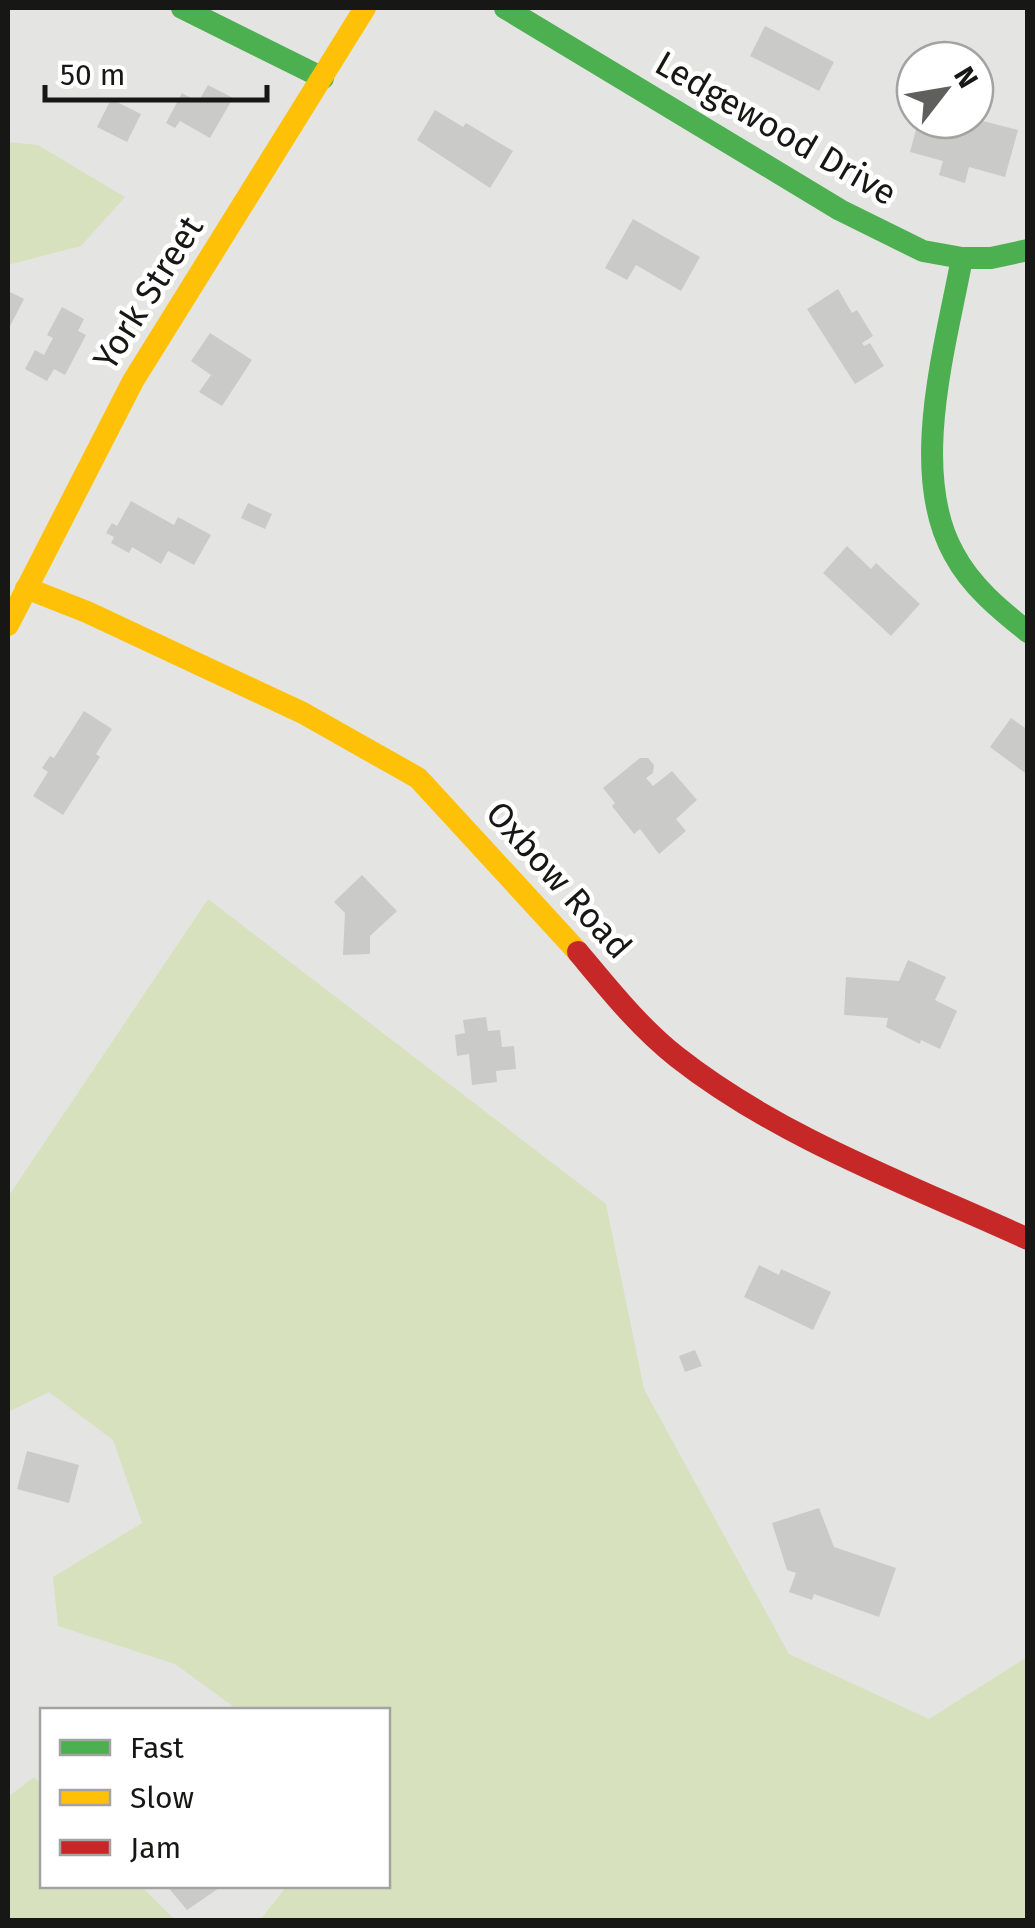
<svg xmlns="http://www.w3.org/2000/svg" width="1035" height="1928" viewBox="0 0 1035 1928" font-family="'Fira Sans',sans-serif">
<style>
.green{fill:#d7e1be}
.building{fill:#cacac8}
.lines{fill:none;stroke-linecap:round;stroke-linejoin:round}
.fast{stroke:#4caf50;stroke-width:22}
.slow{stroke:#ffc107;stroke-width:22}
.jam{stroke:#c62828;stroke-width:22}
.labels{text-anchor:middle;stroke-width:9;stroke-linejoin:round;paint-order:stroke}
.street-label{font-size:35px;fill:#171816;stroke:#fff}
</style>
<rect width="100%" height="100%" fill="#e4e5e2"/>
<path class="green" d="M8,142L38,145L125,197L81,246L8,265Z
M208,899L606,1204L644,1389L789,1654L929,1719L1027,1657V1920H260L287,1886H388V1710H238L175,1664L58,1626L53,1577L142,1523L113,1440L49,1392L8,1412V1197Z
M34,1777L42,1785V1886H141L175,1920H8V1797Z"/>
<path class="building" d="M765,26L834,62L819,91L750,56Z
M208,85L233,98L210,138L180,121L175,128L166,123L182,93L198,102Z
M111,99L141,114L127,142L97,127Z
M435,110L463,127L466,123L513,151L490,188L417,140Z
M975,119L1018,130L1005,177L969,167L965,183L939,175L943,161L910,152L918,122L945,130L947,120Z
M633,219L700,257L681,291L636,265L627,280L605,268Z
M838,289L852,313L857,310L873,336L862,343L864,346L870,343L884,366L855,384L807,309Z
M8,291L24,299L8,330Z
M62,307L84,319L78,331L86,335L65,375L54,369L47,381L25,369L35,350L44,355L53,338L47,335Z
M210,333L252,360L222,406L199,392L211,375L191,361Z
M131,501L174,525L178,517L211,535L194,565L168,551L161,564L132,547L129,553L111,543L114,537L106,533L112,523L117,526Z
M248,503L272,514L265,529L241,518Z
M847,546L871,569L876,563L920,604L891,636L823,573Z
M84,711L112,729L96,754L100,757L63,815L33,796L48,772L42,768L50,756L54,758Z
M1011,718L1028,730V775L990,747Z
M640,758H648L654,765L653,773L646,778L653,786L672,771L697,800L676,819L686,831L659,854L640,829L634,834L612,806L615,803L603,788Z
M362,875L397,911L370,936V954L343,955L345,913L334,902Z
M908,960L946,977L935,1000L957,1011L940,1049L921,1040L920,1044L886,1027L888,1018L844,1015L846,977L899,981Z
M486,1017L488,1031L500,1030L502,1047L514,1046L516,1069L496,1071L497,1082L472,1085L469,1054L457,1056L455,1035L465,1033L463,1020Z
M759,1265L779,1275L781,1269L831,1292L813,1330L744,1297Z
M695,1350L702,1366L685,1372L679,1356Z
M27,1451L79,1465L69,1503L17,1489Z
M819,1508L834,1547L896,1568L879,1617L814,1594L812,1600L789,1592L796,1573L787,1570L772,1523Z
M167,1886H222L187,1910Z"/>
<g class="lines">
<path class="fast" d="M182,8L323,78
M505,8L840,210L923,251L962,258H991L1028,250
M962,258C946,345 908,472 954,554C971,586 1000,610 1028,632"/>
<path class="slow" d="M26,588L87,612L303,713L418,778L578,952
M8,625L133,381L365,8"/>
<path class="jam" d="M578,952C608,988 639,1027 677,1057C780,1138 910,1185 1028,1239"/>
</g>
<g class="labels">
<g class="street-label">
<text transform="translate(776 128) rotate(30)" y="12">Ledgewood Drive</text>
<text transform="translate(148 293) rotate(-58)" y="12">York Street</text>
<text transform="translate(559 880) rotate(48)" y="12">Oxbow Road</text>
</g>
</g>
<rect width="1035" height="1928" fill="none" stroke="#171816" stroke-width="20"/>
<rect x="40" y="1708" width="350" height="180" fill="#ffffff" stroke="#a2a3a2" stroke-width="2.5"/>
<rect x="60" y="1740" width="50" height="15" fill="#4caf50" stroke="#a2a3a2" stroke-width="2.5"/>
<text x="130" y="1758" font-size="30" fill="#171816">Fast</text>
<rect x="60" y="1790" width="50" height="15" fill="#ffc107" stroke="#a2a3a2" stroke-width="2.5"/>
<text x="130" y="1808" font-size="30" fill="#171816">Slow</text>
<rect x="60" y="1840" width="50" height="15" fill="#c62828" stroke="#a2a3a2" stroke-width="2.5"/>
<text x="130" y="1858" font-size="30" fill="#171816">Jam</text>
<g transform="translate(945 90) rotate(59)"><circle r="48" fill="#ffffff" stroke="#a2a3a2" stroke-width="2.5"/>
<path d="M0-8L18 38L0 25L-18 38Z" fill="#5f605d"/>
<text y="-15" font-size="28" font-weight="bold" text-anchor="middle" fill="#171816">N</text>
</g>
<path d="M45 85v15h222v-15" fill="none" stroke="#171816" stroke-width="5"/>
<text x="60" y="85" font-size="30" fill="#171816" stroke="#ffffff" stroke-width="8" paint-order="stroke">50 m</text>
</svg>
